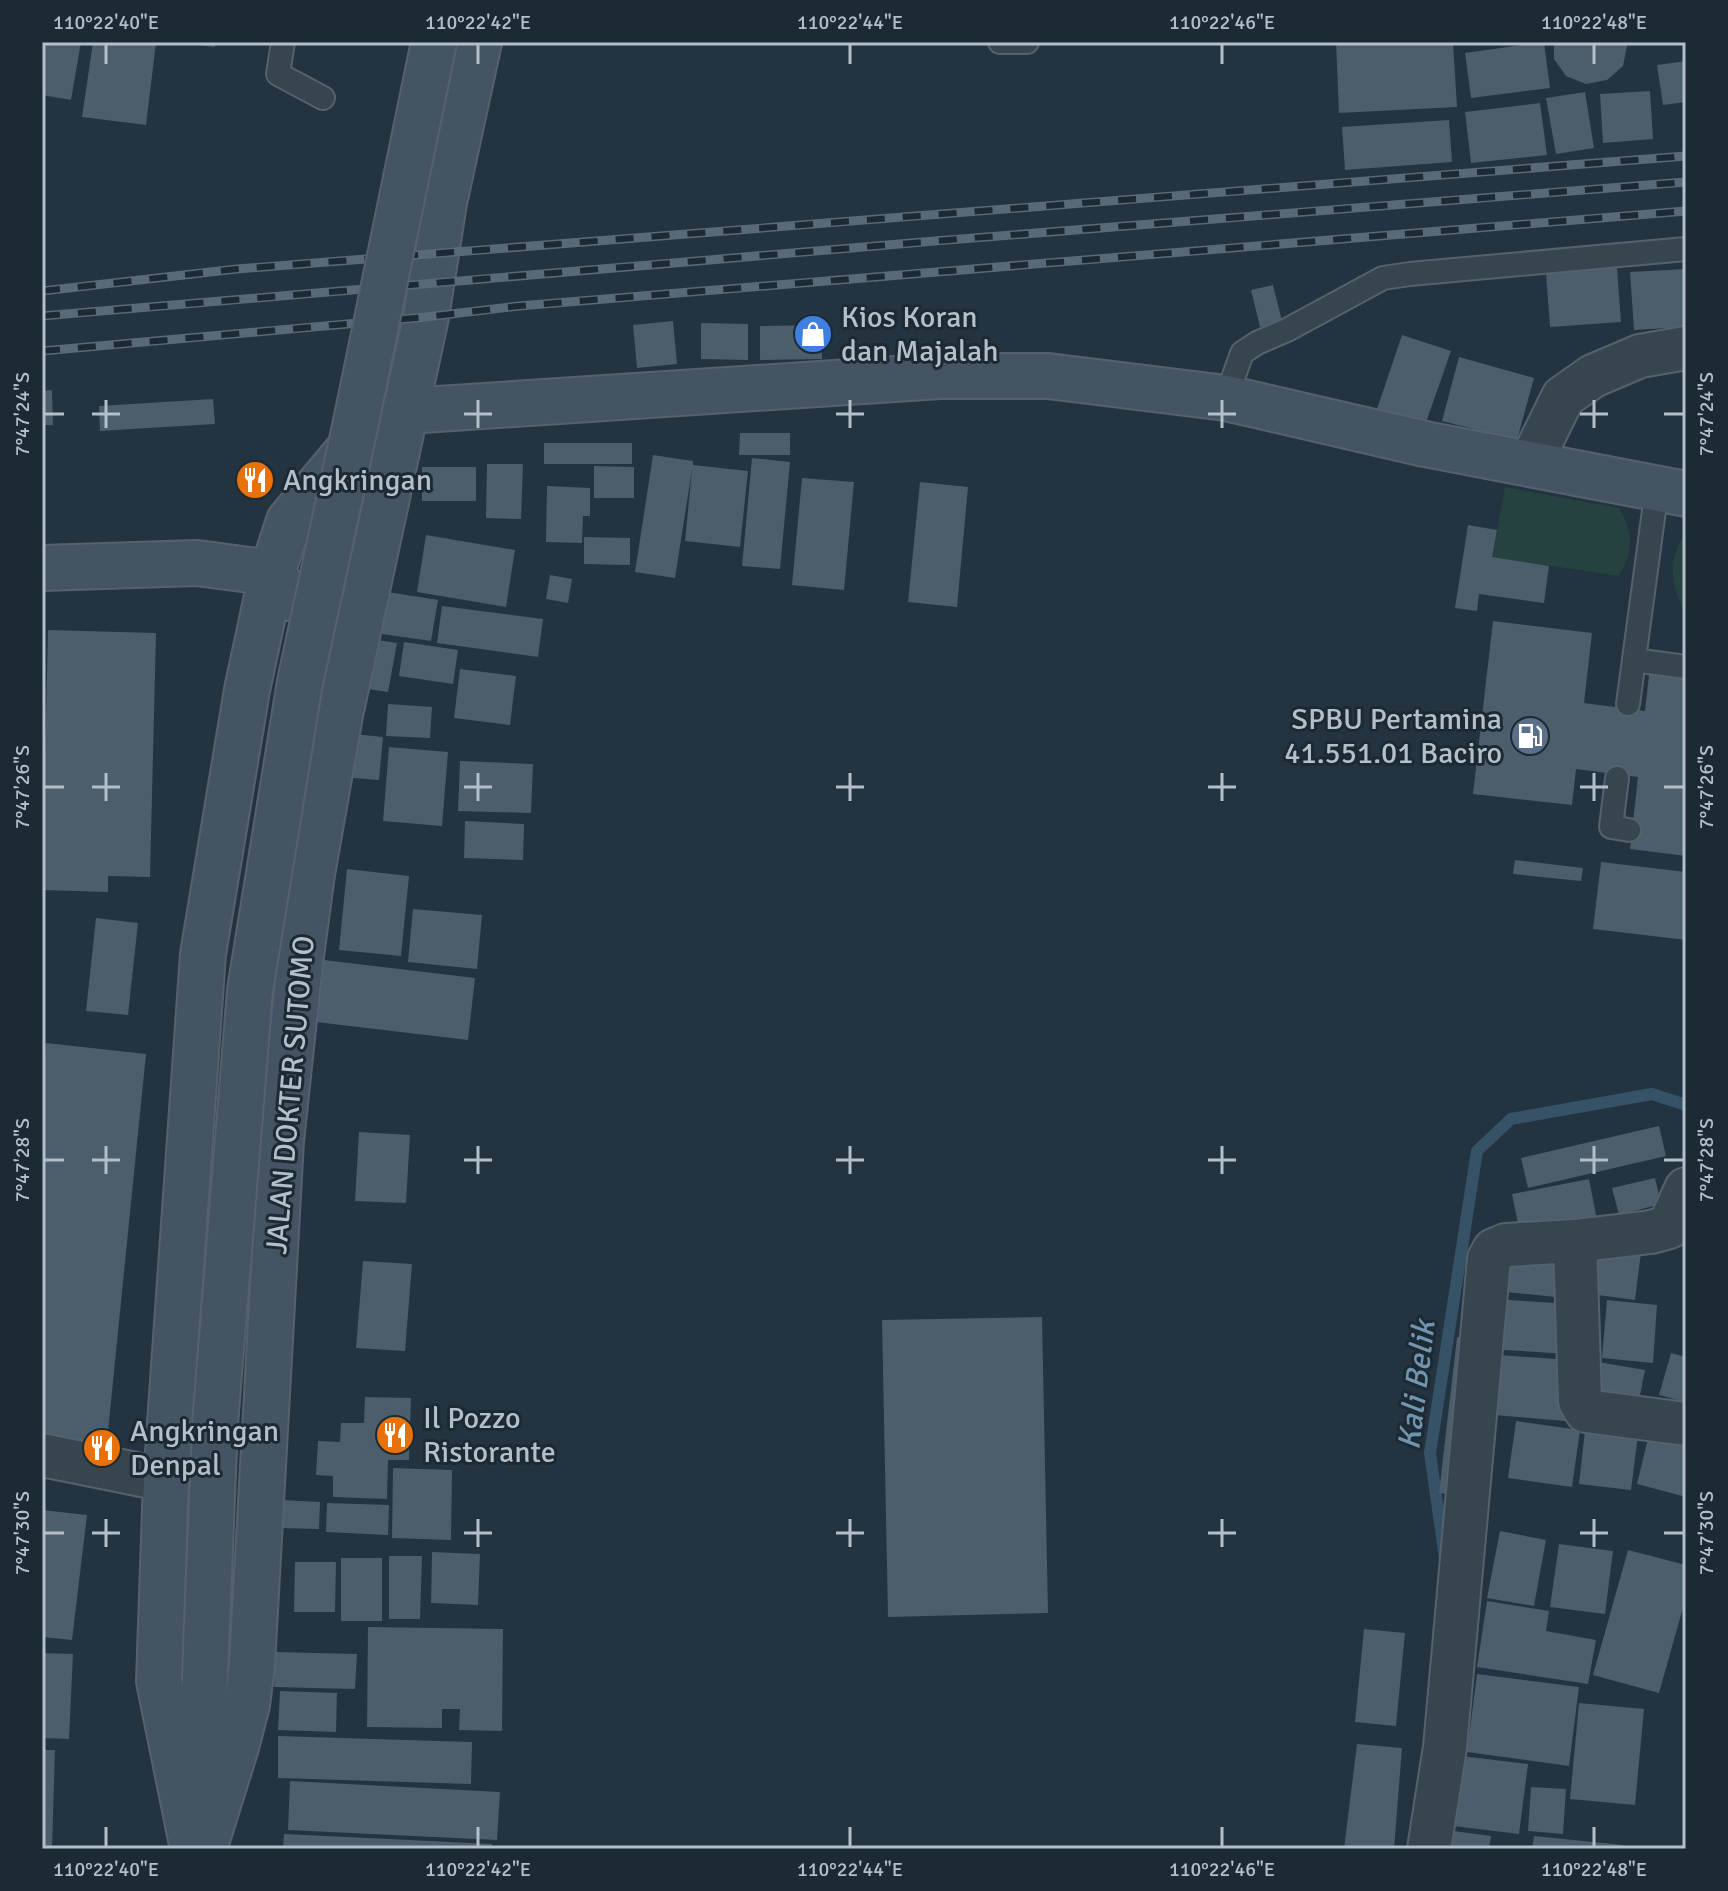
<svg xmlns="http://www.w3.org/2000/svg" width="1728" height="1891" viewBox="0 0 1728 1891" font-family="Signika,sans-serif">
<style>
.green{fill:#254140}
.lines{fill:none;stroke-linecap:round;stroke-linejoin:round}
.stream{stroke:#365267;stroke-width:12}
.building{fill:#4c5d6b}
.lane-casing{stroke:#55626d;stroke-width:26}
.street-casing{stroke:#55626d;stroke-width:46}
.secondary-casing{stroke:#55626d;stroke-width:48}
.lane{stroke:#37454f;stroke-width:22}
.street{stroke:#37454f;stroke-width:42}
.secondary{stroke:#455463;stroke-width:44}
.rail-casing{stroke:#596977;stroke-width:9}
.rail{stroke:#1c2a34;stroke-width:6;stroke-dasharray:18;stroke-linecap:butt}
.secondary-bridge-casing{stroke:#55626d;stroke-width:48;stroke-linecap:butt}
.secondary-bridge{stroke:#455463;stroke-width:44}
.ticks{fill:none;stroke:#b4bfca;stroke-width:3}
.labels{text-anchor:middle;stroke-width:6;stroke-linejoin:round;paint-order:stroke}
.poi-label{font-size:30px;fill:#b4bfca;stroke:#1c2a34;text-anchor:start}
.street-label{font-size:30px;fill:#b4bfca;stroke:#1c2a34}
.water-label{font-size:32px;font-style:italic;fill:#7295af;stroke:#1c2a34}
.neatline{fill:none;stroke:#b4bfca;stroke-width:3}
.ticks-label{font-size:20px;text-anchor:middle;fill:#b4bfca}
</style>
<rect width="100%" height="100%" fill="#233340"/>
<path class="green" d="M1505,487L1619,508C1634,535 1634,549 1619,576L1492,557Z
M1686,532V607L1682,606C1669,579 1669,557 1686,532Z"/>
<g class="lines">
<path class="stream" d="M1445,1558L1430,1453L1477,1151L1511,1119L1652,1094L1686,1105"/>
</g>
<path class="building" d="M42,42H81L71,100L42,95Z
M93,42L156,43L146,125L82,117Z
M190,42H216L215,47L190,44Z
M1336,42H1453L1457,107L1339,113Z
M1544,42L1550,88L1471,98L1465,53Z
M1554,42H1626L1627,46L1623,66L1607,80L1586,84L1566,76L1554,59Z
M1686,61V102L1663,105L1657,65Z
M1650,91L1653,139L1603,143L1600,94Z
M1585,92L1594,148L1556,154L1546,98Z
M1540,103L1547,155L1471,163L1465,112Z
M1449,120L1452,162L1345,170L1342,127Z
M1617,268L1621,322L1550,327L1546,273Z
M1686,269V327L1634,330L1630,272Z
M1273,285L1282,321L1260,327L1251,290Z
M673,321L677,364L637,368L633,325Z
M701,323L748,324V360L701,359Z
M821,325L822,359L760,360V326Z
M1402,335L1451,351L1424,428L1376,412Z
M1459,357L1534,378L1517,440L1442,421Z
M52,390L53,425H42V391Z
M213,399L215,424L100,431L99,406Z
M740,433H790V455H739Z
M544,443H632V464H544Z
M653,455L693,461V465L748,471L740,547L685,541L692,470L675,578L635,572Z
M752,458L790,462L780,569L742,566Z
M487,464H523L521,519L486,518Z
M594,466L634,467V498H594Z
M422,467H476V501H422Z
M802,478L854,482L844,590L792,585Z
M920,482L968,487L957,607L908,602Z
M547,486L590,488V516H583L582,543L546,542Z
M1468,525L1497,530L1492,557L1549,566L1544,603L1479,594L1477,611L1455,608Z
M426,535L515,550L506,607L417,592Z
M584,537L630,538V565L584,564Z
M550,575L572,579L568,603L546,599Z
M381,591L438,600L431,641L375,633Z
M442,606L543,619L538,657L437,643Z
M1493,621L1592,633L1584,703L1645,711L1650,666L1686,670V856L1630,849L1638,777L1576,769L1572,805L1473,794Z
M48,630L156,633L150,877L108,876V892L42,890Z
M371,639L397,643L388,692L361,688Z
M404,642L458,650L453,684L399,676Z
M460,669L516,676L510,725L454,718Z
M388,704L432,707L430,738L386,736Z
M344,733L383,737L379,780L340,777Z
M389,747L448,752L442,826L383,821Z
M460,761L533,764L531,813L458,811Z
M465,821L524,824L523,860L464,858Z
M1515,860L1583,868L1581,881L1513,874Z
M1601,862L1686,872V940L1593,929Z
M347,869L409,876L401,956L339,950Z
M413,909L482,915L477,969L408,962Z
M96,918L138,923L128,1015L86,1011Z
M324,960L475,978L468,1040L316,1022Z
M46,1043L146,1054L106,1451L42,1445V1083Z
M1659,1126L1666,1156L1528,1188L1521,1158Z
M359,1132L410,1135L406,1203L355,1201Z
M1655,1178L1661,1204L1619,1215L1612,1188Z
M1589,1179L1598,1225L1521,1239L1512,1194Z
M1596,1246L1641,1252L1635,1300L1590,1294Z
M1510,1251L1570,1256L1566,1298L1506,1292Z
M363,1261L412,1264L405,1351L356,1348Z
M1493,1299L1573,1304L1569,1354L1489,1349Z
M1607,1300L1657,1305L1653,1363L1602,1358Z
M1042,1317L1048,1613L888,1617L882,1320Z
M1457,1337L1477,1340L1461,1495L1439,1493Z
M1671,1353L1686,1357V1402L1659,1395Z
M1499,1355L1570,1360L1565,1421L1495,1415Z
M1598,1362L1645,1370L1637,1410L1591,1402Z
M365,1397L411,1398L409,1460H388L387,1499L333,1497V1476L316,1475L318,1441L340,1442L341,1423H364Z
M1516,1421L1580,1430L1572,1487L1508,1478Z
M1586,1421L1639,1427L1631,1490L1579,1484Z
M1651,1426L1686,1434V1497L1637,1484Z
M393,1468L452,1470L451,1540L392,1538Z
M280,1500L320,1502L319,1529L279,1528Z
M327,1503L389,1505L388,1535L326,1532Z
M42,1510L87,1515L72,1640L42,1637Z
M1500,1531L1546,1540L1534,1606L1487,1598Z
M1559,1544L1613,1551L1605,1614L1550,1607Z
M1628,1550L1686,1565V1597L1659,1693L1593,1675Z
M432,1552L480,1554L478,1605L431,1603Z
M389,1556H422L420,1619H389Z
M341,1558H382V1621H341Z
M295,1562H336L335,1612H294Z
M1487,1601L1549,1611L1546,1631L1596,1640L1588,1684L1477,1667Z
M368,1627L503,1629L502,1731L459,1730L460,1709H442V1728L367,1727Z
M1364,1629L1405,1633L1396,1726L1355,1722Z
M275,1652L357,1654L355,1689L274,1687Z
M42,1653L73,1654L69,1739L42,1738Z
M1477,1674L1579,1687L1569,1766L1467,1752Z
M280,1691L337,1693L336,1732L278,1730Z
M1579,1703L1644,1709L1635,1805L1570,1799Z
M278,1736L472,1742L471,1784L278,1778Z
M1357,1744L1402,1748L1394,1849H1344Z
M42,1750H55L52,1849H42Z
M1453,1755L1528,1764L1519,1834L1445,1825Z
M290,1781L500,1792L497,1840L288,1830Z
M1531,1787L1566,1789L1563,1834L1528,1831Z
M1446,1830L1491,1836L1489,1849H1444Z
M284,1834L492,1844V1849H283Z
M1534,1836L1623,1845V1849H1532Z"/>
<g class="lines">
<g class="lane-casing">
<path id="lane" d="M283,42L278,74L323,98
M1000,42H1027
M1226,398L1242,353L1257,343L1287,330L1383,278L1410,274L1686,249
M1634,660L1686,667
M1628,704L1657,488
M1617,778L1611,827L1629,830"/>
</g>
<g class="street-casing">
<path id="street" d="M1530,464L1563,397L1593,376L1640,356L1686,348
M1575,1241L1580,1401L1586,1411L1686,1424
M42,1455L166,1480
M1429,1849L1445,1747L1489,1259L1494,1250L1506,1245L1575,1241L1651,1232L1669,1227L1686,1189"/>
</g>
<g class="secondary-casing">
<path id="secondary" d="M42,568L197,563L272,573L290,598
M200,1799L215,1424
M193,1849L159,1681L166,1480L203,954L247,690L272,573L289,521L361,435L407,411L940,376H1048L1226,398L1425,444L1686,494
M204,1849L236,1747L247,1705L252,1665L281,1141L300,963L312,874L340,715L426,317L444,203L479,42"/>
</g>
<use href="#lane" class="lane"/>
<use href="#street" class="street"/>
<use href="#secondary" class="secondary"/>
<g class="rail-casing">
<path id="rail" d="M42,291L237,269L1686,156
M42,316L935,241L1686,182
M42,351L426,317L519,306L1686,211"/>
</g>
<use href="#rail" class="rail"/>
<g class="secondary-bridge-casing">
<path id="secondary-bridge" d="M215,1424L250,990L300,682L357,417L434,42"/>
</g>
<use href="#secondary-bridge" class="secondary-bridge"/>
</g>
<path class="ticks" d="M106,44V64M478,44V64M850,44V64M1222,44V64M1594,44V64M106,400V428M478,400V428M850,400V428M1222,400V428M1594,400V428M44,414H64M92,414H120M464,414H492M836,414H864M1208,414H1236M1580,414H1608M1664,414H1684M106,773V801M478,773V801M850,773V801M1222,773V801M1594,773V801M44,787H64M92,787H120M464,787H492M836,787H864M1208,787H1236M1580,787H1608M1664,787H1684M106,1146V1174M478,1146V1174M850,1146V1174M1222,1146V1174M1594,1146V1174M44,1160H64M92,1160H120M464,1160H492M836,1160H864M1208,1160H1236M1580,1160H1608M1664,1160H1684M106,1519V1547M478,1519V1547M850,1519V1547M1222,1519V1547M1594,1519V1547M44,1533H64M92,1533H120M464,1533H492M836,1533H864M1208,1533H1236M1580,1533H1608M1664,1533H1684M106,1827V1847M478,1827V1847M850,1827V1847M1222,1827V1847M1594,1827V1847"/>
<defs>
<g id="shop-disc" transform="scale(2)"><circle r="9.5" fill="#3f7fe0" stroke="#1c2a34"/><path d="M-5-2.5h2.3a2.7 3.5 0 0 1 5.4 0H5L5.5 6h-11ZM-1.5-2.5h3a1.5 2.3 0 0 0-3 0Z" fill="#fff"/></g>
<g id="restaurant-disc" transform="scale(2)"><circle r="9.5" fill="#e8710a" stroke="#1c2a34"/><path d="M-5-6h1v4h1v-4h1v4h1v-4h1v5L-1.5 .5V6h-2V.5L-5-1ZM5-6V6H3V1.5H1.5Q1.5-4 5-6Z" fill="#fff"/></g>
<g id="fuel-disc" transform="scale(2)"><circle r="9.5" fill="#5c6f8a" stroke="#1c2a34"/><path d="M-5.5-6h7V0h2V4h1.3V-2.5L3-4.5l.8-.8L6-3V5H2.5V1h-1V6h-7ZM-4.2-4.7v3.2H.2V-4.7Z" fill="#fff"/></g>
</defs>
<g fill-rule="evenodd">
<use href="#shop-disc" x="813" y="334"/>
<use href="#restaurant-disc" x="255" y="480"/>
<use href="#fuel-disc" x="1530" y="736"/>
<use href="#restaurant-disc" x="395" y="1435"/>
<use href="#restaurant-disc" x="102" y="1448"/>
</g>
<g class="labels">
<g class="poi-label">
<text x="841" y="327">Kios Koran<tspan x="841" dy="34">dan Majalah</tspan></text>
<text x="283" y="490">Angkringan</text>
<text x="1502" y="729" text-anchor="end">SPBU Pertamina<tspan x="1502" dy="34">41.551.01 Baciro</tspan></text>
<text x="423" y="1428">Il Pozzo<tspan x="423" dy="34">Ristorante</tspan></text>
<text x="130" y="1441">Angkringan<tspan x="130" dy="34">Denpal</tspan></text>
</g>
<g class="street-label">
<text transform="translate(290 1095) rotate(-85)" y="10">JALAN DOKTER SUTOMO</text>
</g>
<g class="water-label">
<text transform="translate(1416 1385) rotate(-83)" y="11">Kali Belik</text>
</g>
</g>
<rect width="1728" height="1891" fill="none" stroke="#1c2a34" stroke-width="88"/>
<rect x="44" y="44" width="1640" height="1803" class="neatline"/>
<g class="ticks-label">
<text x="106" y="29">110°22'40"E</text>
<text x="478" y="29">110°22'42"E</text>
<text x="850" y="29">110°22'44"E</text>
<text x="1222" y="29">110°22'46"E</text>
<text x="1594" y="29">110°22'48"E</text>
<text transform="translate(22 414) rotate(-90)" y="7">7°47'24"S</text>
<text transform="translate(1706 414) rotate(-90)" y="7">7°47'24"S</text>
<text transform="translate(22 787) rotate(-90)" y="7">7°47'26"S</text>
<text transform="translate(1706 787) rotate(-90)" y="7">7°47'26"S</text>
<text transform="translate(22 1160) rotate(-90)" y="7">7°47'28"S</text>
<text transform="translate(1706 1160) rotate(-90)" y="7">7°47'28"S</text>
<text transform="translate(22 1533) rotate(-90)" y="7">7°47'30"S</text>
<text transform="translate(1706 1533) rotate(-90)" y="7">7°47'30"S</text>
<text x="106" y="1876">110°22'40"E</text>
<text x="478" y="1876">110°22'42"E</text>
<text x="850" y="1876">110°22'44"E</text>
<text x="1222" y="1876">110°22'46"E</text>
<text x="1594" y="1876">110°22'48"E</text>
</g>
</svg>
